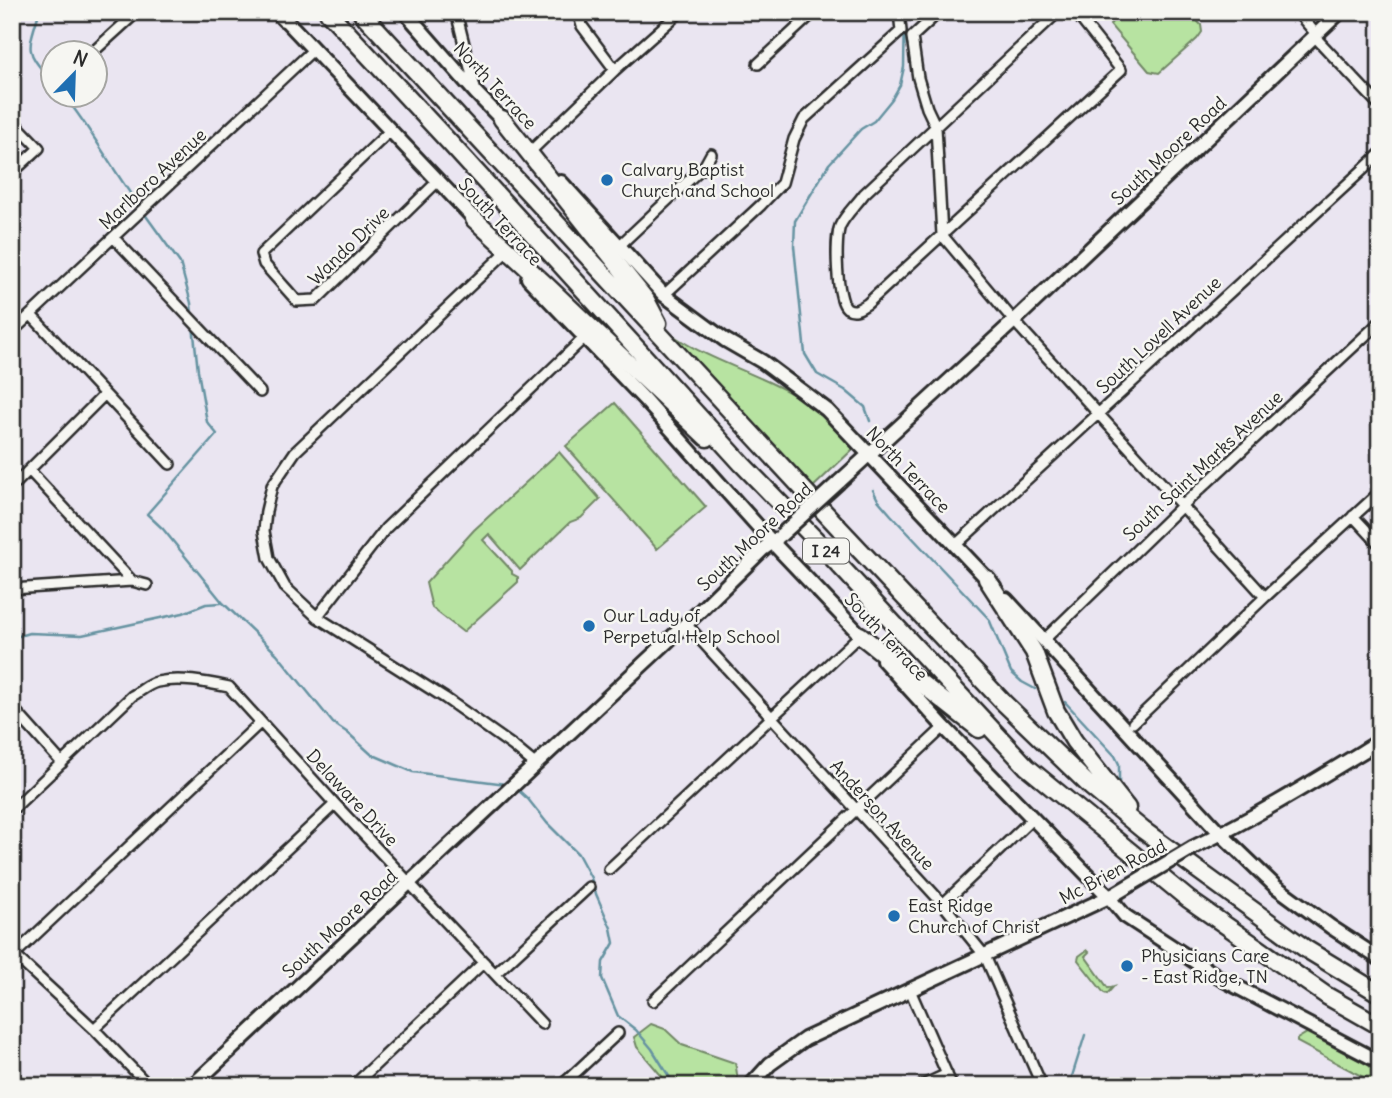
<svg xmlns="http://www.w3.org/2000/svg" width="1392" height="1098" viewBox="0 0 1392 1098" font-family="Delius,sans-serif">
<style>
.green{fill:#b7e3a1;stroke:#718766;stroke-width:2}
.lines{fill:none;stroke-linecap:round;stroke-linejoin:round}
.stream{stroke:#6693a1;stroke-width:2.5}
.street-casing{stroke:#2b2b2b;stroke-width:14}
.secondary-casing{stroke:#2b2b2b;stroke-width:18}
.highway-casing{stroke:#2b2b2b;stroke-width:21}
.street{stroke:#f6f6f2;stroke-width:9}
.secondary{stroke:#f6f6f2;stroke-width:12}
.highway{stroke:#f6f6f2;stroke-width:16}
.secondary-bridge-casing{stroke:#2b2b2b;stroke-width:18;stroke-linecap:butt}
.secondary-bridge{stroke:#f6f6f2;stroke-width:12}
.poi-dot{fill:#1f6fb2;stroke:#f6f6f2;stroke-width:2.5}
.labels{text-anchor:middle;stroke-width:5;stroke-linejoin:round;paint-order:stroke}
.shield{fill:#f6f6f2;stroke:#686867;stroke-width:2}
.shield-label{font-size:16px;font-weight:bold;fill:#2b2b2b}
.street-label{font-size:18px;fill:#2b2b2b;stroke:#f6f6f2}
.poi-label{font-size:18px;fill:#2b2b2b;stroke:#f6f6f2;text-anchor:start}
</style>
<rect width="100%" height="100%" fill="#eae5f1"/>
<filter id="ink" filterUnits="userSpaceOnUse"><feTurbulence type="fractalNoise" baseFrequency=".0143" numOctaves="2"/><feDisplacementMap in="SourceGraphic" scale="14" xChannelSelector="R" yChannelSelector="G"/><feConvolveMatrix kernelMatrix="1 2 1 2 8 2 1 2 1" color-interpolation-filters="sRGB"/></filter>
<g filter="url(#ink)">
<path class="green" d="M1121,12H1189L1201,25L1202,32L1197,39L1159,73L1149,71L1110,25L1116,16Z
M672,336H674C705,357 740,368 773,384C804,398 833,420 853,449L810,490Z
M615,403L706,507L657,549L566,446Z
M559,452L600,499L581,518L570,522L520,570L489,534L483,540L512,571V574L518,577V582L463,632L432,608L426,583L474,530Z
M1087,950L1089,952L1085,956L1108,988L1114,986L1107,994L1104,993L1078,960L1079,956Z
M651,1024L665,1029L682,1045L735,1063C737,1072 739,1079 733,1086H670L637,1047L634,1037Z
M1307,1033L1380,1071V1086L1297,1042V1039Z"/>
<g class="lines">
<path class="stream" d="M41,12L38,16C26,54 27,51 52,82
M63,94C92,130 113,171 140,207
M144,213L180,263L191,303L192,315
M193,325L198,371L207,422L217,434L147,514L163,529L223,603L277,654L333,723L348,733L371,754L413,772L506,784
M870,421L865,407L845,390L817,374L805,354L794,246L795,221L829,164L861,129L874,121L892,99L900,85L904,67L905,12
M873,490L878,500L891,515L989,619L1011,672L1022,682L1035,689
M12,638L29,633L82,635L183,613L206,604L221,603
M1065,702L1115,756L1119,764V783
M518,790L528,799L547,823L578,854L591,878L596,894L611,928L614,943L603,962L602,978L618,1016L636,1030L652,1049L675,1086
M1069,1086L1085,1035"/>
<g class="street-casing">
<path id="street" d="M456,12L476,92
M578,12L582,26L615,70
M899,12L901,31
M1058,12L864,194C857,204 845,215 840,226C835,238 836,300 847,308C855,313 860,308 867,304L1121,70L1075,12
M1297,12L1317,35
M912,37L918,78L927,108L936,127L942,235L1014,321L1265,597
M912,37L939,12
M1315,37L1380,106
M93,52L137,12
M758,64L814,12
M12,120L39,148L12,173
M390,131L261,254L264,264L297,301L316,300L438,181
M532,150L615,70L680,12
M114,238L260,392
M619,246L705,165L711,154
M505,253L295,452L272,486L266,511L264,531L269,558L285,587L317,617L445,698L513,746L536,765
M664,295L761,205L782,183L794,139L804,119L901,31
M31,315L170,464
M12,332L314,49
M29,470L132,581L147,585
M12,487L104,395
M1353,516L1380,545
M960,541L1380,154
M12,589L132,581
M317,617L386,528L584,338
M686,624L943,904L985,956L1042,1086
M1049,635L1183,505L1380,322
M12,707L62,763
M1133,723L1265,597L1380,492
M12,810L132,696C140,692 148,684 157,682C180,677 205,682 229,687L335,804L542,1024
M609,869L860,635
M943,904L1032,819
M12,953L94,1029L149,1086
M14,955L261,722
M495,974L589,887
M910,990L952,1086
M653,1001L944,727
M94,1029L335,804
M353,1086L484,962
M561,1086L618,1033
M921,1086L947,1074"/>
</g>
<g class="secondary-casing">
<path id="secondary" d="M405,12L476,93L508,126
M279,13L481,226
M561,182L664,295L725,340L763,362L827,410L994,586
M528,278L644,399L772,542L866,641
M839,482L1014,321L1340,12
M1006,599L1221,834L1275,886L1331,927L1380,959
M883,660L944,727L1109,897L1125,916L1220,978L1380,1062
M1194,847C1258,816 1319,778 1380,741
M192,1086L702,609L763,549L777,539
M750,1086L770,1064L805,1039L1113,895"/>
</g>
<g class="highway-casing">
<path id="highway" d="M280,12L284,18
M328,12L449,142L742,464L814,538L1027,767L1188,899L1327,996L1380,1026
M361,12L840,529L1004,703L1091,787L1143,830L1306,949L1380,994
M502,119L646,300L658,323
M474,219L546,285L707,438
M987,579L1034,652L1056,711L1074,741L1127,808
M860,635L979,729"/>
</g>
<use href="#street" class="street"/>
<use href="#secondary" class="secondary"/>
<use href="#highway" class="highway"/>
<g class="secondary-bridge-casing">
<path id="secondary-bridge" d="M781,535L839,482
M1115,894L1194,847"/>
</g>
<use href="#secondary-bridge" class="secondary-bridge"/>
</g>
</g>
<g class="poi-dot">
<circle cx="607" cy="180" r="7"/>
<circle cx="589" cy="626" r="7"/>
<circle cx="894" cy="916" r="7"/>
<circle cx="1127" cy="966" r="7"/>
</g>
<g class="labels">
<rect class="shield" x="803" y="538.5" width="46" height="25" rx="5"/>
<g class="shield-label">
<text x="826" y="557">I 24</text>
</g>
<g class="street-label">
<text transform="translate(495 86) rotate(47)" y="6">North Terrace</text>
<text transform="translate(1169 151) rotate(-43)" y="6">South Moore Road</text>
<text transform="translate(153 179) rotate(-43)" y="6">Marlboro Avenue</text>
<text transform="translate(500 222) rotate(47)" y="6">South Terrace</text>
<text transform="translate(349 246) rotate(-44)" y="6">Wando Drive</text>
<text transform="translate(1159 335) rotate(-43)" y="6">South Lovell Avenue</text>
<text transform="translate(1203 466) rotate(-43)" y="6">South Saint Marks Avenue</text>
<text transform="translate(908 470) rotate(46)" y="6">North Terrace</text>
<text transform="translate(755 537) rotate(-43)" y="6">South Moore Road</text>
<text transform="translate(886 637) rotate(47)" y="6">South Terrace</text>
<text transform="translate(352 798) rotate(47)" y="6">Delaware Drive</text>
<text transform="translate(882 815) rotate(47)" y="6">Anderson Avenue</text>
<text transform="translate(1113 872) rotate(-28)" y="6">Mc Brien Road</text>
<text transform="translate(340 924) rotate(-43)" y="6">South Moore Road</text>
</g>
<g class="poi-label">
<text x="621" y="176">Calvary Baptist<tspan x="621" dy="21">Church and School</tspan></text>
<text x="603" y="622">Our Lady of<tspan x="603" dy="21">Perpetual Help School</tspan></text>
<text x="908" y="912">East Ridge<tspan x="908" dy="21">Church of Christ</tspan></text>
<text x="1141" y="962">Physicians Care<tspan x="1141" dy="21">- East Ridge, TN</tspan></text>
</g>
</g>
<rect width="1392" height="1098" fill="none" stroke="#f6f6f2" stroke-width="42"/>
<rect x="21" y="21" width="1350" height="1056" fill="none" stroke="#2b2b2b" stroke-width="2.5" filter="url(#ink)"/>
<g transform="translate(74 74) rotate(23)"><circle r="33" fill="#f6f6f2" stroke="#a5a5a2" stroke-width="2"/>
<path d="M0-5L12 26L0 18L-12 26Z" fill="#1f6fb2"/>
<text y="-10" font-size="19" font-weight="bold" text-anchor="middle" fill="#2b2b2b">N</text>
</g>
</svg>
